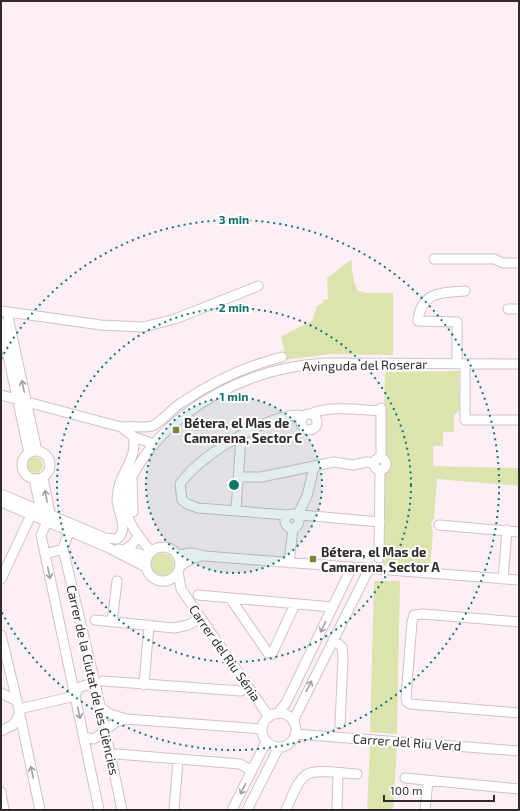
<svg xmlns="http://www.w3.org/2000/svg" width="520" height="811" viewBox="0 0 520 811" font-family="'Exo 2',sans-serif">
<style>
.green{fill:#dce4ad}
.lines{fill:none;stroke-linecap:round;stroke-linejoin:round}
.minor-casing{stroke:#d1c0c8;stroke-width:11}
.minor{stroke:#fff;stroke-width:9}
.oneway{stroke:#a29fa0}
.ring{fill:none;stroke:#0f766e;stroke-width:2;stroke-dasharray:2 4}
.poi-dot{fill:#7c8531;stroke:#fff;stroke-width:1.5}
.labels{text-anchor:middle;stroke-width:4;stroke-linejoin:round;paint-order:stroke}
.street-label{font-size:13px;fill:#312a2d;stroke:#fff}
.poi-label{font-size:13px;font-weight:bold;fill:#312a2d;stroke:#fff;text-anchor:start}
.centre{fill:#0f766e;stroke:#fff;stroke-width:2}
.ring-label{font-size:12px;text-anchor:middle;font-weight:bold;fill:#0f766e;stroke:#fff;stroke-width:4;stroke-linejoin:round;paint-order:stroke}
</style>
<rect width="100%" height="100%" fill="#feeff6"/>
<path class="green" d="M352,259C351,270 353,281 358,291L367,293H393V355L330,354L284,360V348L281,337C291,330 302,327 312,321L317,306L323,303V300L328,299L327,278Z
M459,371L460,410L454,415V432H443V446H433V466L519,468V486L437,479L434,519L431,523L433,533L430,567L381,563L382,477C391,471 394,462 383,455L385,372Z
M27 465a8 8 0 1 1 16 0a8 8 0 1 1-16 0Z
M150 565a12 12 0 1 1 24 0a12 12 0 1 1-24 0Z
M374,581H400L397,734H395L370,732Z
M370,746L397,747L393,810H367Z"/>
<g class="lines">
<g class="minor-casing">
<path id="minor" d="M434,259H494L503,263H519
M508,309H519
M1,311L101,325L143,327L175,319L258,286
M7,312L37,451
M1,323L29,453
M457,364V322L418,321C421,291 441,293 465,291
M465,364V420H519
M1,395L121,427L134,437L154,444
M301 422a8 8 0 1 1 16 0a8 8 0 1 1-16 0Z
M310,414C329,405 361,410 381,411
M121,427C129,426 146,428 152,426C163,421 171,409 181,403C212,382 245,366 282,357
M22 465a14 14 0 1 1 28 0a14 14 0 1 1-28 0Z
M374 464a6 6 0 1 1 12 0a6 6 0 1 1-12 0Z
M381,458V408
M238,477H261L334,462L353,465L367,462L374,463
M43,478L50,514
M132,478L133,512
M34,479L41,511
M1,494L105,538L117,539C130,528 117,513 117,499C118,478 128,470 133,453C134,448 134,442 134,437
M1,502L107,547L146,567
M236,510L241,436
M285 521a7 7 0 1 1 14 0a7 7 0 1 1-14 0Z
M287,515L198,508L187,504L182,500L180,484C199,456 265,416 298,415L302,417
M297,516L307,496L314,467
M299,518L301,515L380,522
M47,522L41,535L99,810
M439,525L519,532
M69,531L63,549L96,687L122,810
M146 564a17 17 0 1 1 34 0a17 17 0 1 1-34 0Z
M118,549L148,556
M124,550L132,545L138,536
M151,551C137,536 121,515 125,492C126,485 131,479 134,473C159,428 203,396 252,378C276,369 300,365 325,363L519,364
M45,554L63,549
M177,555L192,553L205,556L519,580
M379,558L380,471
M289,563L293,528
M180,566L191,559L202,556
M178,571L181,589L269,717
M1,579L31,515
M503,579L507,530
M198,595L332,607
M230,598L268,653L272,654L295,604
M95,620L174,628L188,625L201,618
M112,622L117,581
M519,622L423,614L414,615L412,622L406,697L407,702L410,704L519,713
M1,635L17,701
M333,640L342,647L343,658L340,724
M103,681L241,691
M144,685L149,625
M1,693L17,701L40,810
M100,707L110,714L126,719L262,729
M19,709L75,696L78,688L86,685L96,687
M262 730a17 17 0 1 1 34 0a17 17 0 1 1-34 0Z
M277,714L286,703L352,567
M293,721L369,569
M1,731L13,725L20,714
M295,734L519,751
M84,737L94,739L116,722L126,719
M117,754L240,764L252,771
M405,778L519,789
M1,792L4,810
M174,810L178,760
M232,810L266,742
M247,810L279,747
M286,810C291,800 296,782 306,775C314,768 346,774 357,774
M337,810L338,773
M425,810L428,781"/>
</g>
<use href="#minor" class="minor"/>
</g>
<defs><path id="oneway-shaft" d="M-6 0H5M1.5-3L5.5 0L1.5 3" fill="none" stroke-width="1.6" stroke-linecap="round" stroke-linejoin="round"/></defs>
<g class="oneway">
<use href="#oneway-shaft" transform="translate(23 386) rotate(-102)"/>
<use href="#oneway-shaft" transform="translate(46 496) rotate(-101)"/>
<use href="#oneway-shaft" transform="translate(49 573) rotate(78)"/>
<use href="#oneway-shaft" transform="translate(323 627) rotate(116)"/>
<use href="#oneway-shaft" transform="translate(309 686) rotate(-63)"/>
<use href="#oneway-shaft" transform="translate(79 713) rotate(78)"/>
<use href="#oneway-shaft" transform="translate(32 772) rotate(-102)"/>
<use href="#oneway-shaft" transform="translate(243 789) rotate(117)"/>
</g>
<circle cx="234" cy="485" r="88" fill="#0f766e" fill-opacity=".12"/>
<g class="ring">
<circle cx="234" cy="485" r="88"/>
<circle cx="234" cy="485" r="177"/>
<path d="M1 359A265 265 0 1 1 1 611"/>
</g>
<g class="poi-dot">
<rect x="172" y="426" width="8" height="8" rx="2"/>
<rect x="309" y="555" width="8" height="8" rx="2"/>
</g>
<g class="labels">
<g class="street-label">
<text transform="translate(365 365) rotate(-1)" y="5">Avinguda del Roserar</text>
<text transform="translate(225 653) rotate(55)" y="5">Carrer del Riu Sénia</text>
<text transform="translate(93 680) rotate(77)" y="5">Carrer de la Ciutat de les Ciències</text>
<text transform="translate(407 742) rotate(4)" y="5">Carrer del Riu Verd</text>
</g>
<g class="poi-label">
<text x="184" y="428">Bétera, el Mas de<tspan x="184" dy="15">Camarena, Sector C</tspan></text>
<text x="321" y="557">Bétera, el Mas de<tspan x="321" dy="15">Camarena, Sector A</tspan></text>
</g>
</g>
<circle cx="234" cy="485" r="6" class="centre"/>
<g class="ring-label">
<text x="234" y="224">3 min</text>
<text x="234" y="312">2 min</text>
<text x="234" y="401">1 min</text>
</g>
<rect width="520" height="811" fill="none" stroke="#312a2d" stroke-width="4"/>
<path d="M384 795v6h110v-6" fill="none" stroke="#312a2d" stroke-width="2"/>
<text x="390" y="795" font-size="12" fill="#312a2d" stroke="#ffffff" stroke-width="3" paint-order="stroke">100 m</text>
</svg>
